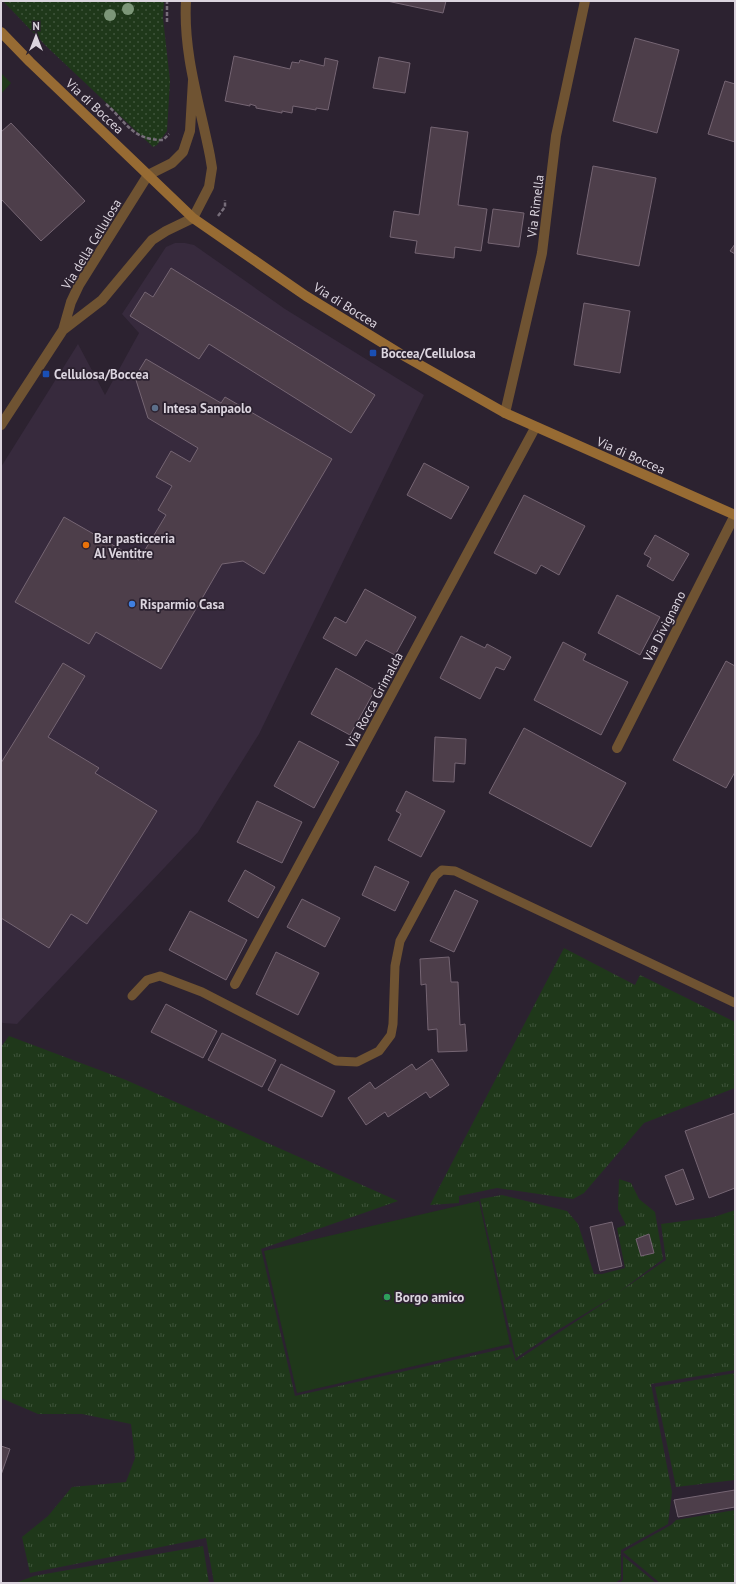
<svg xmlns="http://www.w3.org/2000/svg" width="736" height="1584" viewBox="0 0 736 1584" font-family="'PT Sans',sans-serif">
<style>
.built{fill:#372a3d}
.grass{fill:url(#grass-tufts)}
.park{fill:url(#park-dots)}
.garden{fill:#1f381a}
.building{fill:#4d3e4a;stroke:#756573}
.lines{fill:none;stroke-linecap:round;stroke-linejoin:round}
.path{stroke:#776e7a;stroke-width:2.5;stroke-dasharray:4 2;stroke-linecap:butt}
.lane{stroke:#6f5332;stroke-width:9}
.street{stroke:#6f5332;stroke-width:10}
.secondary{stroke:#976b33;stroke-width:10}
.tree{fill:#7c9678}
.transit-dot{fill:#1a4fb4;stroke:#2c2230;stroke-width:1.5}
.service-dot{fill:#5c6f8a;stroke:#2c2230;stroke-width:1.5}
.food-dot{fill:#e8710a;stroke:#2c2230;stroke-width:1.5}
.shop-dot{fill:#3f7fe0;stroke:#2c2230;stroke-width:1.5}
.leisure-dot{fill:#2e9e5b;stroke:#2c2230;stroke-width:1.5}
.labels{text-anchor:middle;stroke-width:3.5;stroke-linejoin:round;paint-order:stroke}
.street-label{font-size:13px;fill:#dcd5df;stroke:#2c2230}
.poi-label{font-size:13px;font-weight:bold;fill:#dcd5df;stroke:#2c2230;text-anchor:start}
</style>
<defs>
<pattern id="grass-tufts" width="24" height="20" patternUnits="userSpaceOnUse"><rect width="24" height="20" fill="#1f381a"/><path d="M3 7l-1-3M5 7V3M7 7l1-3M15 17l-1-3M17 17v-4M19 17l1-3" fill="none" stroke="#3f543b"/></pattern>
<pattern id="park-dots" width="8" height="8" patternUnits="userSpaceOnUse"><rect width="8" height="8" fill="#1f381a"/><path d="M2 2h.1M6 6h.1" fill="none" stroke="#3f543b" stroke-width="1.8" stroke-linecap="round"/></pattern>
</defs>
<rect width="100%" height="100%" fill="#2c2230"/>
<path class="built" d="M175,243H185L194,245L285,309L424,395L259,734L198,832L17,1024L3,1023L1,1022V467L78,344L105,395L139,333L122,314L166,247Z"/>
<path class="grass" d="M564,948L635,985L640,975L735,1022V1088L644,1123L584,1193L573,1199L497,1188L459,1196V1203L430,1205Z
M9,1036L126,1080L398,1201L261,1249L295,1396L511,1347L516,1361L616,1295L558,1330L516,1358L480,1199L502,1195L567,1211L578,1224L594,1274H602L625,1268L617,1228L626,1225L618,1209L619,1179L631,1183L639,1199L655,1212L663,1259L619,1292L666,1260L661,1224L714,1217L735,1210V1370L651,1384L672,1492L668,1524L621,1550V1579L615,1583H214L206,1538L30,1573L22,1537L48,1516L72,1487L126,1482L135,1458L131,1424L82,1414H38L1,1398V1047Z
M735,1373V1480L676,1487L655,1387Z
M735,1510V1583H660L623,1552L671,1525L676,1520Z
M203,1546L209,1583H15L34,1576Z
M623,1556L656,1583H619L623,1580Z"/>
<path class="park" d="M3,1H164L163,18L170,81L167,131L157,145L153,147L46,46Z"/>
<path class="garden" d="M1,73L11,83L1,94Z
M479,1201L510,1344L297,1393L264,1251Z"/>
<path class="building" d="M387,1H446L443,13Z
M635,38L679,50L657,133L613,121Z
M234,56L290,69L292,62L299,63L300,60L324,66L325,58L338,61L328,110L316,108V110L293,106L292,113L282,111V113L256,108V106L250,104V106L225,101Z
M379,57L410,63L405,93L373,88Z
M725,81L735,84V142L708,134Z
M11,123L85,201L41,241L1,199V132Z
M431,127L468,132L458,205L487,209L481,251L455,247L454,258L415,253L417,241L390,237L394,211L419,215Z
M593,166L656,178L639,266L577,254Z
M493,209L524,213L519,247L488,243Z
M735,244V254L730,251Z
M171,268L375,395L351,433L209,344L199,359L130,316L145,292L153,297Z
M584,303L630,311L620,373L574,365Z
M146,359L221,403L225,397L332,459L264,574L243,561L222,564L161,669L96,632L89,644L15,602L64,517L139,560L166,515L158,510L172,486L156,477L171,451L190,462L198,448L148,418L135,377Z
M424,463L469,487L451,519L407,495Z
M524,495L585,526L559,575L541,565L536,574L494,553Z
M655,535L689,554L673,581L647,566L651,558L644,554Z
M365,589L416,617L395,655L366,640L356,656L323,638L335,617L346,623Z
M617,595L660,617L640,655L598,633Z
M461,636L485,648L487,644L511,657L504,670L496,667L480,699L440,678Z
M563,642L586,654L583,660L628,682L601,735L534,700Z
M726,661L735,666V772L726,788L673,760Z
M63,663L85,676L48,737L99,768L95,773L157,811L87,924L71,914L49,948L1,918V763Z
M336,668L375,690L350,735L311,714Z
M524,728L626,783L591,847L489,793Z
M435,737L466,739L465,764L455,763L454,782L433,781Z
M299,741L339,762L314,808L274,786Z
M406,791L445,811L421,857L388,840L401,814L396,811Z
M257,801L302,822L282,863L237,842Z
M375,866L409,882L395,911L362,895Z
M245,870L275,887L258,918L228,901Z
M455,890L478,901L454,952L430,941Z
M302,899L340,918L325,947L287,927Z
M190,911L247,940L226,980L169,950Z
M276,952L319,973L298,1015L256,994Z
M449,957L451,982H458L460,1025L465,1024L467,1051L438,1052L437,1029L428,1030L426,984L421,985L420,959Z
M166,1004L217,1031L203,1058L151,1032Z
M222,1033L276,1060L262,1087L208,1060Z
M432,1059L449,1085L430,1098L426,1092L388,1117L385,1112L366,1125L348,1098L370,1082L375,1089L412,1064L416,1070Z
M281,1064L335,1091L322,1117L268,1090Z
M735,1113V1188L709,1198L685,1131Z
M683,1169L694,1199L676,1205L665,1176Z
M612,1222L622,1266L600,1271L590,1227Z
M649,1234L654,1253L641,1256L636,1239Z
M1,1446L10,1449L1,1475Z
M735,1490V1507L678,1517L674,1500Z"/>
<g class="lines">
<path class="path" d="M167,22V1
M106,104C126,122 132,140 163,140L169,134
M218,216L225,207V200"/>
<path class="lane" d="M132,996L147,980L160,976L202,992L336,1061L357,1062L379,1051L391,1035L393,1024L395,966L400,941L435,876L442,870L455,871L735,1003"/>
<path class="street" d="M63,330L102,300L152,240L166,231L193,218L209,187L212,168L210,156C200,105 183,54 186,1
M505,413L542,253L556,136L585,1
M1,425L63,330L71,302L79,285L148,175L172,163L183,152L190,131L193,80
M617,748L735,515
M235,984L535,428"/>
<path class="secondary" d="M1,32L30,62L193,218L306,296L399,353L505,413L735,515"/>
</g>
<g class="tree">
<circle cx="128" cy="9" r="6"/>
<circle cx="110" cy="15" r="6"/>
</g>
<g class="transit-dot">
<rect x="369" y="349" width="8" height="8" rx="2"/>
<rect x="42" y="370" width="8" height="8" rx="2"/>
</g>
<circle class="service-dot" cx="155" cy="408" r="4"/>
<circle class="food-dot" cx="86" cy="545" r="4"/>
<circle class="shop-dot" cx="132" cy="604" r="4"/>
<circle class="leisure-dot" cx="387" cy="1297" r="4"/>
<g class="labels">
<g class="street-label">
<text transform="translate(95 106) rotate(43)" y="5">Via di Boccea</text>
<text transform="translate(535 206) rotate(-83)" y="5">Via Rimella</text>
<text transform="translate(91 244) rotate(-59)" y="5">Via della Cellulosa</text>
<text transform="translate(346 305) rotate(32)" y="5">Via di Boccea</text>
<text transform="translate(631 455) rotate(24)" y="5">Via di Boccea</text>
<text transform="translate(664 626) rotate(-63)" y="5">Via Divignano</text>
<text transform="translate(374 700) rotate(-62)" y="5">Via Rocca Grimalda</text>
</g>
<g class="poi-label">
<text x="381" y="358">Boccea/Cellulosa</text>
<text x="54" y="379">Cellulosa/Boccea</text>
<text x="163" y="413">Intesa Sanpaolo</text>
<text x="94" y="543">Bar pasticceria<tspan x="94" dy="15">Al Ventitre</tspan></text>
<text x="140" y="609">Risparmio Casa</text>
<text x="395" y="1302">Borgo amico</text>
</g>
</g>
<rect width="736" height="1584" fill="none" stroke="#dcd5df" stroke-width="4"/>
<g transform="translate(36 36)" stroke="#2c2230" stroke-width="3" paint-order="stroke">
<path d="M0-3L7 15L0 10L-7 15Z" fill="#dcd5df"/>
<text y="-6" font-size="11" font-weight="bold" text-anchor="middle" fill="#dcd5df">N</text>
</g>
</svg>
